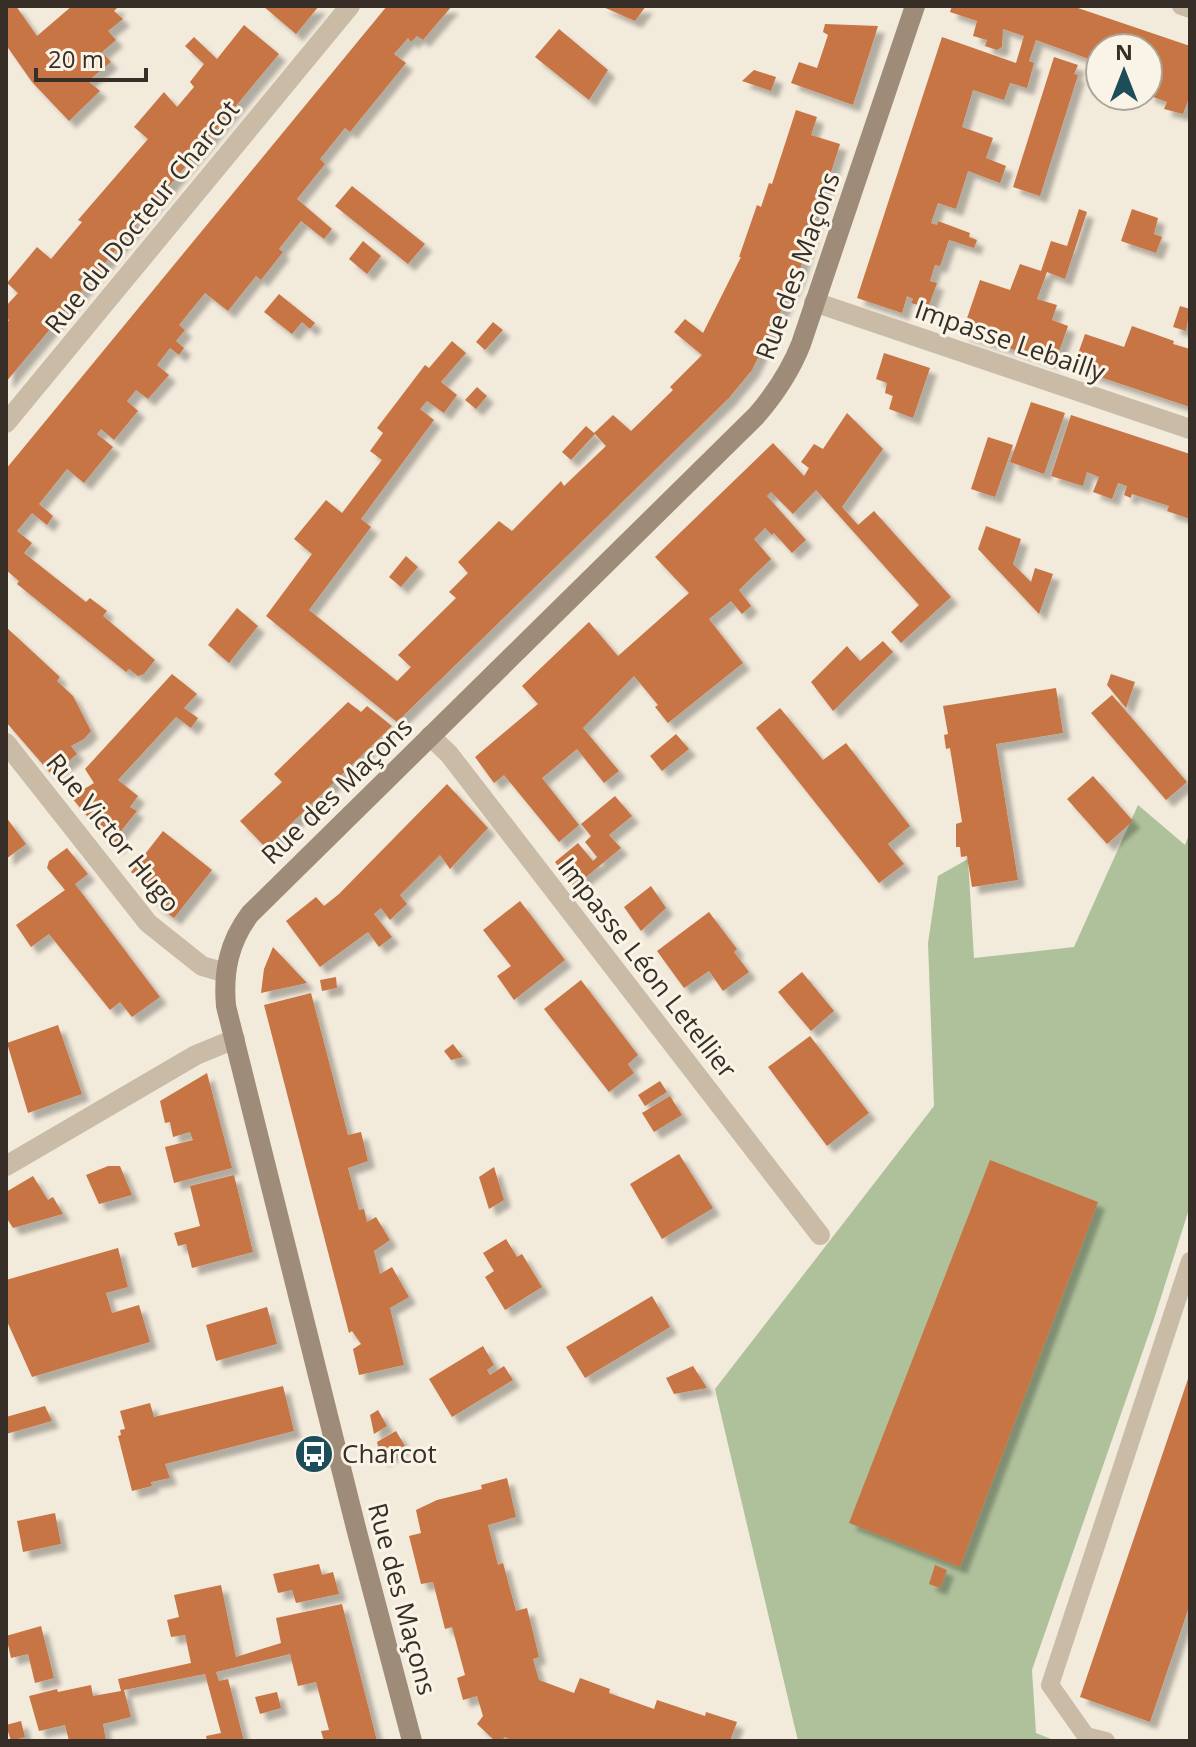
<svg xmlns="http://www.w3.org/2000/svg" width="1196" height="1747" viewBox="0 0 1196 1747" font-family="'Open Sans',sans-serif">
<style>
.green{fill:#afc19b}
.building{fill:#c77444;filter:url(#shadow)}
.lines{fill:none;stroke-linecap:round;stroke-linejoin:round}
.lane{stroke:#cabba7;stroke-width:18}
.street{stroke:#cabba7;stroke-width:20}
.secondary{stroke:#9e8b78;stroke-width:20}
.labels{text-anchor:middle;stroke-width:6;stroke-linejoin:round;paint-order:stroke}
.street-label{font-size:26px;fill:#362e27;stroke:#faf4e7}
.poi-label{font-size:26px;fill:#362e27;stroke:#faf4e7;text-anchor:start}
</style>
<defs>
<filter id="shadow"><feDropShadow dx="7" dy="7" stdDeviation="2" flood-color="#0004"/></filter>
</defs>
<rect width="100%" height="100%" fill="#f2eadb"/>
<path class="green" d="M1138,805L1185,845L1190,832V1206L1154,1319L1032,1670L1036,1733L1056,1741H798L715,1389L934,1106L928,943L938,876L968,859L974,958L1074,947Z"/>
<path class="building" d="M6,6H16L37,36L72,6H119L114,11L123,19L108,31L116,40L102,52L111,62L88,81L100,91L69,121L32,82L6,45Z
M263,6H319L296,34Z
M387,6H452L423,40L417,36L411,42L408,38L394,54L406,63L350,132L345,128L320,159L325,164L297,199L332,229L324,239L301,221L279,249L283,252L261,280L256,276L228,311L205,293L179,325L185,330L176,341L184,348L179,355L170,348L157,365L169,375L148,399L136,390L127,401L138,411L114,440L101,429L97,434L113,447L84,483L67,469L39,504L53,516L47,525L32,513L17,531L32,543L24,553L86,602L90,598L107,611L103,616L155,660L144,674L138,676L129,669L126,672L17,584L19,581L6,570V469Z
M601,6H646L635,21Z
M952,6H1072L1190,46V102L1188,101L1183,114L1164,109L1167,102L1148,95V48H1100V63L1036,40L1029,61L1034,63L1027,88L1010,83L1004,100L973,90L962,127L993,138L986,158L1006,166L1000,183L968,171L956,209L938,203L931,223L937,225L938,221L970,233L969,237L977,240L974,248L949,240L940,266L935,265L930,281L937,283L928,308L911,303L913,299L907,296L902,313L857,298L942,37L1016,63L1024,36L1003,29L1002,47L997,50L985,46L987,40L973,36L977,21L950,12Z
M825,24L878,26L853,105L791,83L799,62L817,68L828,35L823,32Z
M244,25L279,54L6,382V324L9,320L6,318V306L18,293L7,283L37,247L51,259L82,222L78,220L148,139L134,127L164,92L177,107L194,87L190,82L204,64L185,46L194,37L217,59Z
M559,29L608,70L589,100L535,57Z
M1054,57L1078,65L1074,74L1078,75L1040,196L1013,187Z
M754,70L776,77L771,91L742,81Z
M796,110L817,117L811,135L840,144L797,279L752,370L729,398L397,722L266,616L312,554L294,539L326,500L342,513L382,460L370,451L383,433L377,428L425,365L429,368L452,341L466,353L441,382L457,395L444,413L427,401L420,409L434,420L361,519L371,527L309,610L397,681L411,667L398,655L456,598L449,592L468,573L458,562L499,521L512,531L561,481L564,486L606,446L595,434L571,460L562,452L586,426L594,433L613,415L631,431L673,390L670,387L702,355L674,332L685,319L703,333L741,257H739L757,205L761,207L769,183L772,184Z
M352,186L425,244L408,264L335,206Z
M1079,209L1087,212L1065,279L1047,272L1037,299L1057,305L1052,320L1068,326L1055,363L962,333L980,280L1010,290L1020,264L1041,271L1051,241L1067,246Z
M1132,209L1158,218L1154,234L1162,237L1156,253L1121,241Z
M363,241L381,256L367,274L349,259Z
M279,294L315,323L310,329L302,322L292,334L264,312Z
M1180,306L1190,309L1186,331L1173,327Z
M493,322L503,330L485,350L476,342Z
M1132,326L1174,341L1173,344L1190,349V407L1073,368L1085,334L1124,347Z
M884,353L930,368L913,418L889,409L893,396L885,393L887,383L876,379Z
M477,387L487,396L476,409L465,400Z
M1031,402L1065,413L1044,474L1010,462Z
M847,413L883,449L842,507L858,525L874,511L951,597L901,643L891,632L919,605L816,490L793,514L771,492L767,496L806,540L792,553L774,533L772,535L765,528L754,539L771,559L739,590L751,606L742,614L731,601L709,619L743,663L668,723L655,707L658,705L634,676L583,728L619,771L604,783L577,749L542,778L579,825L559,842L504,775L494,783L475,757L538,704L522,686L589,622L618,656L689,593L655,557L773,443L804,476L809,468L801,462L814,444L823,449Z
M1071,415L1190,454V519L1167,511L1169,506L1132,494L1131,498L1124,495L1127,486L1118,483L1112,499L1093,492L1099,477L1087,472L1083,486L1051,476Z
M988,437L1013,445L995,497L971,489Z
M986,526L1021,539L1013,564L1031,582L1035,568L1053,574L1039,614L978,549Z
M406,556L418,567L401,587L389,577Z
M237,608L258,626L229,663L208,645Z
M6,627L60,677L57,681L73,696L91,731L84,739L71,746L77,754L52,775L6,722Z
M883,641L893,652L833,711L811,682L847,646L860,661Z
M172,674L197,694L184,708L198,718L191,728L176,717L118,780L138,796L130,807L137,811L118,835L122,841L114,848L71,797L94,783L85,769Z
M1111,674L1135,682L1126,708L1107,685Z
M1056,688L1063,733L996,744L1018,880L972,887L967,856L961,857L960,847H956V824L962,822L950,748L946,749L944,735L948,734L943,706Z
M1112,695L1187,782L1166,800L1091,713Z
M348,702L361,712L367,706L392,726L266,848L240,821L282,782L274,774Z
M780,708L823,760L846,743L910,826L888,844L904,864L879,883L756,728Z
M676,734L689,749L662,771L650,756Z
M1093,776L1133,821L1107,844L1067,799Z
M447,784L488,828L450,869L440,855L400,895L407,904L390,920L381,908L374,914L392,937L379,947L368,932L320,967L286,921L316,897L324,906L339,894Z
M615,796L632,816L609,835L621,848L574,887L555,862L578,843L593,861L597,857L585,842L591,836L581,824Z
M6,817L26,844L6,859Z
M163,831L212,870L174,918L156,905L151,898L156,892L131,872Z
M67,848L88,874L75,884L160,997L132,1017L120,1002L110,1010L49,934L31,947L16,925L65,890L47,868L49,861Z
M651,886L666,908L641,931L624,907Z
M520,901L565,960L514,1000L497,976L511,966L483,930Z
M709,912L737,949L734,952L749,972L723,991L709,971L684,988L657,951Z
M273,947L307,983L261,993L264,969Z
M802,972L834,1011L811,1031L778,992Z
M336,977L337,988L322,991L320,980Z
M581,980L638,1055L628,1064L634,1073L609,1092L544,1009Z
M311,993L348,1135L361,1132L368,1161L348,1168L359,1210L364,1209L367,1222L376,1217L390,1240L374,1251L380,1274L392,1267L409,1297L390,1308L404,1365L359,1375L353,1349L361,1344L352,1331L349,1333L264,1005Z
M58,1025L82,1094L28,1113L7,1043Z
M810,1036L869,1113L827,1146L768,1067Z
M453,1044L463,1057L451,1060L444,1051Z
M207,1073L232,1168L174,1183L165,1147L193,1140L192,1138L190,1132L173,1137L170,1122L165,1123L160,1101Z
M660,1081L667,1092L645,1106L638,1095Z
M670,1096L682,1115L654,1132L642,1113Z
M679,1154L713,1208L662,1239L630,1184Z
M990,1160L1098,1202L960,1567L849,1523Z
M108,1166H120L132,1195L99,1204L86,1175Z
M494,1167L504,1200L489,1209L479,1177Z
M234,1175L253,1252L192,1268L186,1244L178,1246L174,1233L200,1226L190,1186Z
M33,1176L48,1200L53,1197L63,1214L13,1228L6,1217V1192Z
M506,1239L517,1257L522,1254L542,1287L505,1310L485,1277L494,1271L483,1253Z
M118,1248L128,1287L106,1293L112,1313L139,1305L150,1342L32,1377L6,1319V1280Z
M652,1296L670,1327L585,1378L566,1347Z
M267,1307L277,1344L216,1361L206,1325Z
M483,1346L494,1365L487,1370L490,1375L504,1366L513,1380L452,1417L429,1379Z
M693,1366L707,1388L674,1394L666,1378Z
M1189,1376L1190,1604L1150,1722L1080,1697Z
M283,1386L294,1431L165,1464L170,1478L151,1482L152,1486L132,1491L118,1436L121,1435L120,1430L125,1429L120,1411L150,1403L154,1417Z
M45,1406L52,1421L6,1434V1417Z
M378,1410L387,1426L374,1434L370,1415Z
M396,1431L405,1446L381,1460L377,1442Z
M507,1478L516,1517L488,1525L498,1565L503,1563L516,1611L527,1608L539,1657L533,1659L539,1680L574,1693L580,1678L610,1689L609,1693L654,1709L657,1700L705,1716L706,1712L737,1722L730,1741H513L505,1737L501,1741H495L477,1724L483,1716L477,1696L463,1700L457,1678L465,1675L452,1627L445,1629L433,1582L421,1584L409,1536L421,1533L416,1510L437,1500L482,1489L481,1485Z
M55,1513L61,1544L23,1552L17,1521Z
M319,1564L322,1575L333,1572L339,1594L296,1603L292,1590L278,1593L273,1574Z
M935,1565L947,1570L940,1588L929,1584Z
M221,1585L236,1657L281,1643L276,1618L342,1604L377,1741H324L321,1731L329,1730L316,1682L298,1686L290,1654L216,1672L219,1681L228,1679L244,1741H207L206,1736L221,1733L205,1674L124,1690L131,1717L103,1724L106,1741H69L65,1725L39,1731L29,1696L57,1689L58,1692L91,1685L93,1696L121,1691L118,1679L191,1663L185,1635L171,1637L167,1620L179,1617L174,1595Z
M41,1626L54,1678L35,1683L28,1654L11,1658L6,1636Z
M277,1692L281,1708L260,1714L255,1697Z
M21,1721L25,1737L11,1741L6,1725Z"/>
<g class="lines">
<path class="lane" d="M1181,6L1190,9
M1106,1741L1086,1736L1050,1685L1190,1261"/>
<path class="street" d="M814,302L1190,429
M6,423L350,6
M430,736L449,754L820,1235
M6,743L148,923L202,966L226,973
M6,1166L196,1055L235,1039"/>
<path class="secondary" d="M412,1741L356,1528L226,1006C223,971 229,942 250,914L756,416C775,394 790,372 801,344L915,6"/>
</g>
<defs>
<g id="bus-disc" transform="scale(2)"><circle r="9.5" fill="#1c4d58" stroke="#faf4e7"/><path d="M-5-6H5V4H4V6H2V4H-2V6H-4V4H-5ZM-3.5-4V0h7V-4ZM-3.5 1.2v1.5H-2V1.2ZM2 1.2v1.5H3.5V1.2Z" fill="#fff"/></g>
</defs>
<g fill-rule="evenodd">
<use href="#bus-disc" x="314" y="1454"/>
</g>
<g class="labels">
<g class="street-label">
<text transform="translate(142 217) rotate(-51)" y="9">Rue du Docteur Charcot</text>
<text transform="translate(798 266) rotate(-70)" y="9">Rue des Maçons</text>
<text transform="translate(1010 341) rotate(19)" y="9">Impasse Lebailly</text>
<text transform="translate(337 791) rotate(-44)" y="9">Rue des Maçons</text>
<text transform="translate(113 833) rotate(51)" y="9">Rue Victor Hugo</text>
<text transform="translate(647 968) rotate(52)" y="9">Impasse Léon Letellier</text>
<text transform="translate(402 1599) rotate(75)" y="9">Rue des Maçons</text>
</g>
<g class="poi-label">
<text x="342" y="1463">Charcot</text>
</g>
</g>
<rect width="1196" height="1747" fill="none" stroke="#362e27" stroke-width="16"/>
<g transform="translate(1124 72)"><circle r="38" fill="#faf4e7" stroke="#aca59a" stroke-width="2"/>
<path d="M0-6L14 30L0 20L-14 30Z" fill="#1c4d58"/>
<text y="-12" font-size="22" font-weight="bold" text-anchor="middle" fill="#362e27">N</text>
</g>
<path d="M36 68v12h110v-12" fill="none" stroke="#362e27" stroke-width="4"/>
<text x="48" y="68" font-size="24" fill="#362e27" stroke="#faf4e7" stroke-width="6" paint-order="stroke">20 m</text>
</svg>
